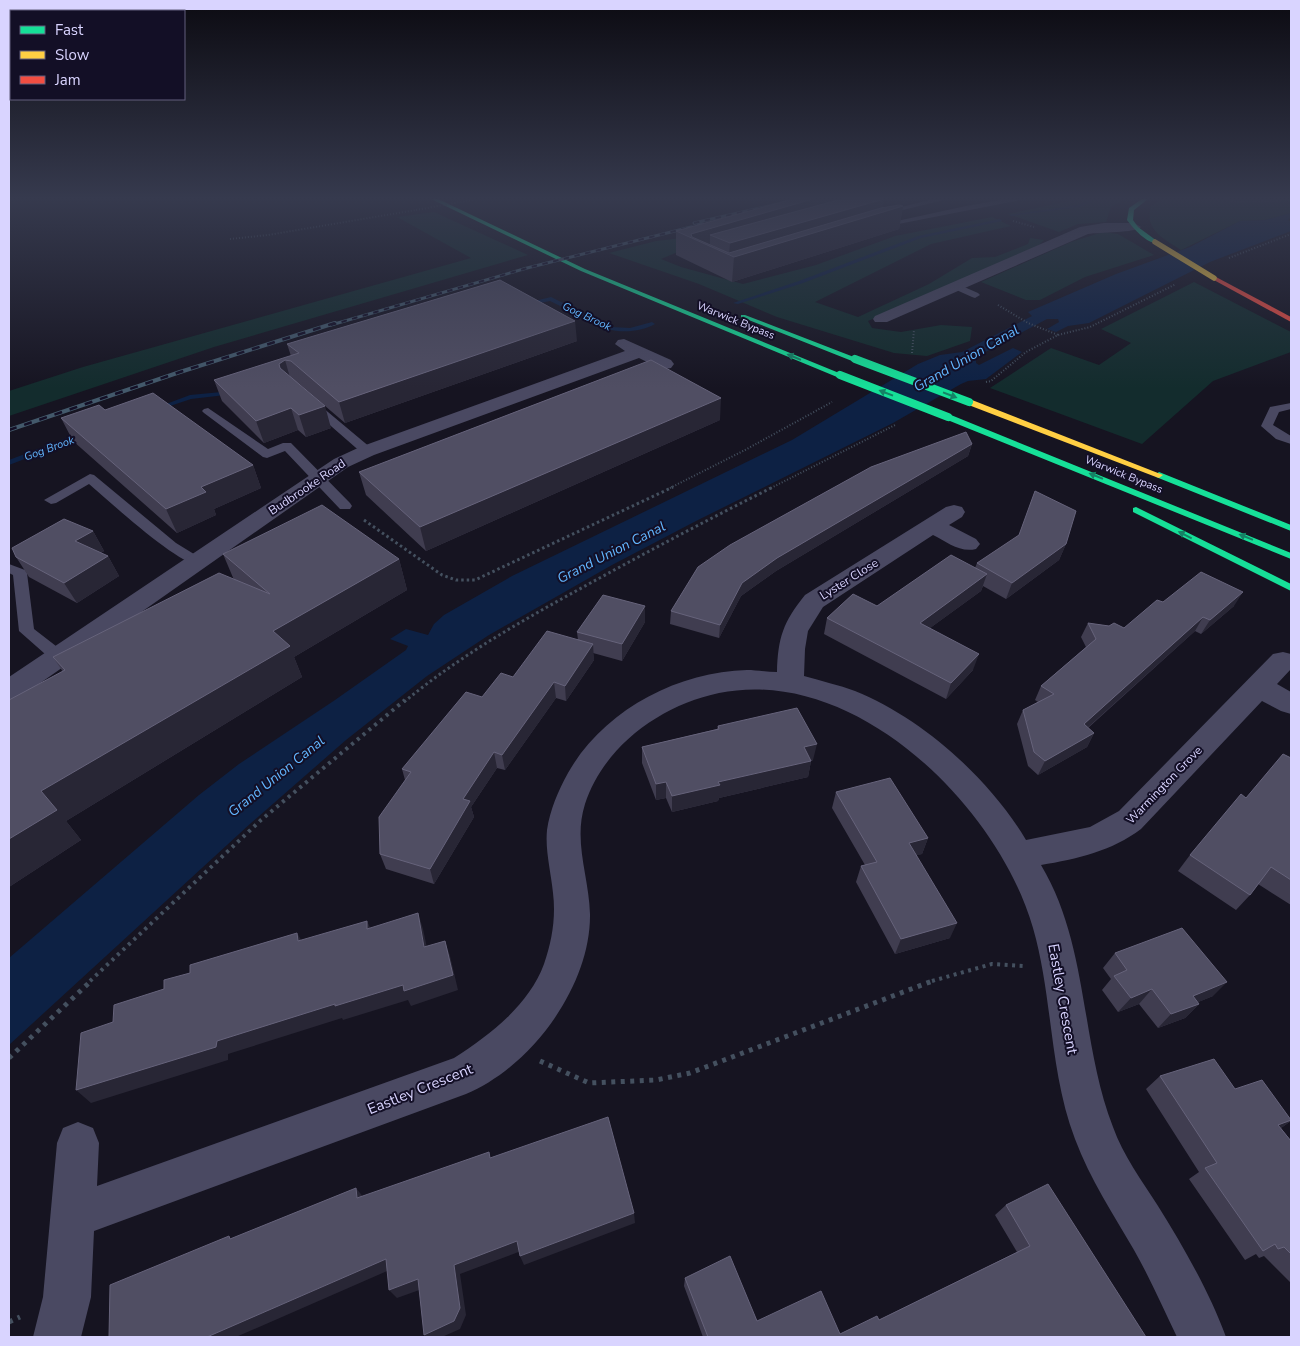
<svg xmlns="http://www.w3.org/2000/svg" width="1300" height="1346" viewBox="0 0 1300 1346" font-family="'Nunito Sans',sans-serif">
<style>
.green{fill:#132c2d}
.water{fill:#0d2144}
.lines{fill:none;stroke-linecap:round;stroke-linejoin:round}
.stream{fill:#0d2144;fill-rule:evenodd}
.path-far3{stroke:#44505f;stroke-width:2;stroke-dasharray:1 2;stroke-linecap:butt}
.path-far2{stroke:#44505f;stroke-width:3;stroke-dasharray:2.5 3;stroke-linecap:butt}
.path-far1{stroke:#44505f;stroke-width:4;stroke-dasharray:3 4.5;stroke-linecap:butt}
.path{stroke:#44505f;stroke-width:5;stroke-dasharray:4 5.5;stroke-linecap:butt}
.lane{fill:#4a4962;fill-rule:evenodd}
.street{fill:#4a4962;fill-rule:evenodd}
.fast{fill:#16e098;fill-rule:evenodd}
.slow{fill:#ffcf43;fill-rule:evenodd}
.jam{fill:#f24e42;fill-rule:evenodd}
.rail-far1-casing{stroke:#43596b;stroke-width:3}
.rail-casing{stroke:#43596b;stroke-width:4}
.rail-far1{stroke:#130f26;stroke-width:2;stroke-dasharray:5.5;stroke-linecap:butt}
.rail{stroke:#130f26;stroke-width:2.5;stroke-dasharray:8;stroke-linecap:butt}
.path-bridge{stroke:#44505f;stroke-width:2;stroke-dasharray:1 2;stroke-linecap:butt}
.fast-bridge{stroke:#16e098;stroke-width:8}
.slow-bridge{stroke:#ffcf43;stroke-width:5.5}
.wall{fill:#403d50}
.shaded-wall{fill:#282635}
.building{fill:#504e63;stroke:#66637b}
.oneway{fill:#158265}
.labels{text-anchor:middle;stroke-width:4;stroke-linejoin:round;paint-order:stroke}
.far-water-label{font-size:11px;font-style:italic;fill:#62b6ff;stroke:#130f26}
.far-street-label{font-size:11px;fill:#d9d4ff;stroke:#130f26}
.street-label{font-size:12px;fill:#d9d4ff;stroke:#130f26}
.water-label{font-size:14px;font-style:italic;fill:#62b6ff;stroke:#130f26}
.near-street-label{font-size:15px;fill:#d9d4ff;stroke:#130f26}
</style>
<rect width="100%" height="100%" fill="#161421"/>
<path class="green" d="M1079,199H1125L1111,207L1106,222L1078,224L1059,232L1008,214Z
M1163,199H1291V213L1265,220L1240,221L1181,250C1163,238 1144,230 1151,206Z
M434,212L528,255L214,347L9,416V391L83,367L471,258L397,217Z
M992,217L1011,226L931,244L815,302L858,317L929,284L972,258L995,257L1028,244L1030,238L1044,240L1035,249L868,321L872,328L901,332L941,325L972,327L970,341L927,356L894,353L777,317L699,284L609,253L656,241L690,237L697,244L661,259L681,267L743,284L816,265L895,236Z
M1103,232L1118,234L1154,255L1085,277L1040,300H1026L981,282L1071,242Z
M1194,282L1291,332V352L1213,381L1142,444L990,388L1051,348L1099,365L1131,343L1101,329Z"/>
<path class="water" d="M1291,213V217L1288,220L1291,222V231L1210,262L1089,323L1068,326L1056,332L1047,329L1059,322L1058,319H1047L976,357V363L979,365L1013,348L1022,352L986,379L968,381L961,384L893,423L696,521L612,565L489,635L427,676L346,740L251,823L9,1045V958L199,795L239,764L335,700L406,650L408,646L390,639L406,629L428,635L434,624L444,615L512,576L792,440L918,364L940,355L962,352L1032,316L1028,312L1116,274L1190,247L1240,221L1265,220Z"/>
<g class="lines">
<path class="stream" d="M1091,199H1097L1080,207L1011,216L1009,215L1079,205Z
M1000,219L1002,221L921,238L803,283L738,304L733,303L799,281L918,236Z
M551,297L611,327L630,328L652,322L655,324C641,332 622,333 607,329L550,301L525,306L522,304Z
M232,391L234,392V394L191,399L158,410L153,409L190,395Z
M80,433L87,435L9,465V460Z"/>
<path class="path-far3" d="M1226,199L1237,202L1291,200
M1013,221L1034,227
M230,239L268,235L416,210
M1229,258L1291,234
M998,305L1028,323L1058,335
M912,353L914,330
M986,382L991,381L1026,352L1058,335L1090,327L1176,284
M670,488L745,450L832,402
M771,488L895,425"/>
<path class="path-far2" d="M364,520L442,575L456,580H475L673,487
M404,702C457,658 516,624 576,591C641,555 707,520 773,487"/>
<path class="path-far1" d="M90,981L261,820L405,700
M932,981L992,964L1024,966"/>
<path class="path" d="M9,1058L92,980
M540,1061L589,1083L656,1080L690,1073L935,980
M9,1322L20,1317"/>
<path class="lane" d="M933,199H948L882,215L878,213Z
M1006,199H1025L878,228L874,226L966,206Z
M955,283L978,293L980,295L975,298L972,297L952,288V284Z
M312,401L316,402L371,448L373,451L371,454H363L308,406L306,404Z
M1291,403V409L1279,412L1273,425L1291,436V444L1276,439L1261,426L1270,407Z
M208,408L268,449L283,443H291L350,503L352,506L350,509H340L285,451L267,458L263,457L204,413L202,411L204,409Z
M90,474L94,475L176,543L202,559L204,562L202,565C183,570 107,499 89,484L56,503L51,504L44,500Z
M9,564L25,570L27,573L34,629L65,653L67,657L65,661L59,663L53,661L19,631L13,575L9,573Z"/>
<path class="street" d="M1104,223H1134L1141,227C1136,233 1099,232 1088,234L887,322H875L873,319L875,316L1080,227Z
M624,339L671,360L674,364L671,368L665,369L659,368L639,358L374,455L348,467L19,698L9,701V677L334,459L360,447L625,351L615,344L618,340Z
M954,505L962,507L965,512L962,517L949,525L976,539L980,544L976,549C960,553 947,542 933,535L823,607L808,631L805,649L804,676C821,681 839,685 855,691C922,718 989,778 1026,840L1090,827L1119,811L1273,654L1283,652L1291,654V669L1277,684L1291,692V714L1281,711L1262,701L1141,829C1112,851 1077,859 1041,865C1089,945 1080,1042 1113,1127C1123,1155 1142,1181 1158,1206C1183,1246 1210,1293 1226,1337H1177C1163,1308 1150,1278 1134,1250C1113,1214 1090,1179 1075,1139C1049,1071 1053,997 1033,928C998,806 855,665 719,693C661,705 604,746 585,804C573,842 589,876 590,914C591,986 531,1067 466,1094L94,1231L91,1297L81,1337H33L43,1297L57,1143L63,1128L78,1122L93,1128L99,1143L97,1186L454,1058C490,1035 529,1005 544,964C552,941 556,917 553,893C551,872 545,851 547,830C550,810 558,791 568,773C603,711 676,672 747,670C756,670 767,672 777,672C778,638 783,622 805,595L946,507Z"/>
<path class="fast" d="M431,199H438L585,269L844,375L837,377L581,271Z
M1142,199H1148L1134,210L1133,220L1138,227L1157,241V243C1146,243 1134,229 1127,220L1129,208Z
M741,315H745L859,359L852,361L741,317Z
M945,415H951L1291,553V559L945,419Z
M1159,472L1291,525V531L1156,477L1155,475Z
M1136,507L1291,584V591L1133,512V508Z"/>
<path class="slow" d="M966,400H972L1163,475L1159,478L1156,477L966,404Z"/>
<path class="jam" d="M1212,277H1216L1291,317V322L1212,279Z"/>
<g class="rail-far1-casing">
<path id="rail-far1" d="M694,223L800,199
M331,325L527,268L703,224"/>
</g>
<g class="rail-casing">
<path id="rail" d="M9,430L180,372L335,323"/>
</g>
<use href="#rail-far1" class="rail-far1"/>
<use href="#rail" class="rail"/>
<path class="path-bridge" d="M416,210L477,199"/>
<path class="fast-bridge" d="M855,359L969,402
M840,375L948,417"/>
<path class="slow-bridge" d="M1155,242L1214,278"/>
</g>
<path class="wall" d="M884,199L882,208L903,206L899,229L732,282L676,255V231Z
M577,341L345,423L297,382L331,428L306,437L298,430L264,443L222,401L214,380L291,356L287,344Z
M105,410L253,465L261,488L214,509L216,515L177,533L73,441L61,418Z
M720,420L426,551L366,495L359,472Z
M972,444L968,456L776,571L741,596L719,638L670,624L671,611Z
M93,531L104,551L101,553L108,556L119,576L77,603L29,577L16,557Z
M1066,544L1059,560L1006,599L983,586L981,591L930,628L973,670L946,699L824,634L827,618L877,606L975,568L977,563Z
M223,554L399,559L407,590L294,657L302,677L66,821L81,840L9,887L63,672L53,657L234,580Z
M1163,602L1234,606L1201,634L1195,631L1088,728L1094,733L1087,747L1038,775L1028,766L1017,724L1023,710L1038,702L1035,700L1041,686L1086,647L1081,637L1088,623L1124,628Z
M645,622L622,661L593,653L594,660L566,701L556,698L505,770L497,768L471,807L474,817L434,884L386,869L380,854L405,780L402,769L482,697L513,677L578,640L577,632Z
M718,726L813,760L811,761L808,777L719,798L718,801L672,812L666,798L656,800L642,763V747L717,729Z
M1291,758V905L1258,884L1250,895L1236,910L1178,871L1190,855Z
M836,792L928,838L922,854L916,855L950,938L895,954L856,882L861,866L865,865L832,808Z
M1115,953L1213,996L1198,1002L1199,1004L1185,1018L1158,1028L1139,1004L1118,1012L1102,990L1111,979L1103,968Z
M1160,1076L1235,1089L1291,1121L1281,1128L1291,1141V1283L1264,1256L1259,1258L1256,1254L1245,1260L1189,1179L1199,1172L1146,1089Z
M1006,1205L1146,1337H703L684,1286L685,1278L757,1321L840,1334L879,1320L1017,1252L995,1215Z"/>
<path class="shaded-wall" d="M813,199H884L882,213L903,206L899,229L732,282L734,257L729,255L730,243L710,235V246L691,238V234Z
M575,321L577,341L345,423L339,402Z
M285,360L291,381L285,385L279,364Z
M721,398L720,420L426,551L420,527Z
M325,406L331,428L306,437L299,415Z
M291,408L298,430L264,443L256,421Z
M972,444L968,456L776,571L741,596L719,638L720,625L742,583L777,558Z
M253,465L261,488L214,509L216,515L177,533L166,509L201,487Z
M93,531L104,551L87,561L75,541Z
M1066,544L1059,560L1006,599L1012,583Z
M108,556L119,576L77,603L64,583Z
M399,559L407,590L294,657L302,677L66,821L81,840L9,887V839L41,791L273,631Z
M987,574L981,591L915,639L920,623Z
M1243,592L1234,606L1201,634L1210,620Z
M645,606V622L622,661V644Z
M1203,617L1195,631L1076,738L1084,724Z
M593,644L594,660L566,701L565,686Z
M979,654L973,670L946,699L951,683Z
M554,682L556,698L505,770L502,755Z
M1094,733L1087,747L1038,775L1045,761Z
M817,744L813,760L804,762L811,761L808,777L719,798L718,801L672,812V796L804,747Z
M494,752L497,768L471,807L474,817L434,884L430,869L463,799Z
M666,782V798L656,800V784Z
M928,838L922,854L903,859L909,843Z
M418,913L423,929L430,962L424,947Z
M367,921L374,936L367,929Z
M957,923L950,938L895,954L901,939Z
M297,933L306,948L298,941Z
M445,941L450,956L458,990L411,1006L408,1000L343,1020L342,1018L228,1054V1060L91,1103L76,1090L217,1041Z
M1227,982L1213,996L1179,1010L1193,996Z
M1152,989L1139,1004L1118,1012L1131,998Z
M1199,1004L1185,1018L1158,1028L1171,1014Z
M1291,1121L1274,1133L1278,1125Z
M356,1188L364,1198H357Z
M634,1213L635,1223L524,1265L520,1256Z
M517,1241L521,1251L460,1274L466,1315L460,1329L442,1337H427L424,1335L454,1265Z
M386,1259L394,1268L236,1337H207Z
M418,1279L425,1288L397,1298L389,1290Z"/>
<path class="building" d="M793,199H813L691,234L692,237L729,253L881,208L899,205L903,206L734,257L676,231Z
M843,199H884L730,243L710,235L838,200Z
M500,280L575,321L339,402L291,361L285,360L279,364L280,368L325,406L299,415L291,408L256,421L214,380L299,353L287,344Z
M651,360L721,398L420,527L359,472Z
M153,393L253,465L201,487L206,492L166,509L61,418L99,405L105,410Z
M966,432L972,444L777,558L742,583L720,625L671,611L698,567L730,545L871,467Z
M1035,491L1076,511L1066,544L1012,583L977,563L1019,535Z
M322,505L399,559L273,631L290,646L41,791L57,810L9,839V700L65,670L53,657L219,573L270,594L223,554Z
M64,519L93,531L75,541L108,556L64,583L16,557L12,548Z
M951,555L987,574L920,623L979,654L951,683L827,618L853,594L877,606Z
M1201,572L1243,592L1210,620L1203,617L1084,724L1094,733L1045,761L1034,752L1023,710L1054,694L1041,686L1096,639L1088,623L1109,626L1114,623L1124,628L1157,600L1163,602Z
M603,595L645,606L622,644L577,632Z
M547,631L593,644L565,686L554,682L502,755L494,752L463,799L470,801L430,869L380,854L379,817L411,772L402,769L466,692L482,697L501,673L513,677Z
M797,708L817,744L804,747L811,761L718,782L720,785L672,796L666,782L656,784L642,747L719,729L718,726Z
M1283,754L1291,758V880L1271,867L1250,895L1190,855L1241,794L1246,798Z
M890,778L928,838L909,843L957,923L901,939L861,866L877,862L836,792Z
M418,913L424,947L445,941L453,975L404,991L403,985L335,1006V1004L217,1041L216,1047L76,1090L81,1033L113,1022L114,1005L164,989V980L190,973V965L297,933L298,941L367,921V929Z
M1182,928L1227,982L1193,996L1199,1004L1171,1014L1152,989L1131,998L1114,976L1127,970L1115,953Z
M1214,1059L1235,1089L1262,1080L1291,1120L1278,1125L1291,1141V1254L1284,1247L1278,1249L1275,1244L1263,1251L1205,1168L1217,1163L1160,1076Z
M608,1117L634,1213L520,1256L517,1241L454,1265L460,1308L454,1321L424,1335L418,1279L389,1290L386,1259L207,1337H109L110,1285L229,1236L230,1239L356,1188L357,1198L489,1152L490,1158Z
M1048,1184L1146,1337H708L685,1278L730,1256L757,1321L821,1291L840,1334L877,1316L879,1320L1030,1246L1006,1205Z"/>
<defs><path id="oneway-solid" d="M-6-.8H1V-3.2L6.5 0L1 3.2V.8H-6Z" transform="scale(1.25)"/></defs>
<g class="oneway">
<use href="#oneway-solid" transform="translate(794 357) rotate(-158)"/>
<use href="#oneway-solid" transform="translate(886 393) rotate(-159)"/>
<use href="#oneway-solid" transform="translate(950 395) rotate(21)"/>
<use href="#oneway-solid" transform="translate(1096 476) rotate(-158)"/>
<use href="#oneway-solid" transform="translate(1185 535) rotate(-153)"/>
<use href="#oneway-solid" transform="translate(1246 537) rotate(-158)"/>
</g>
<linearGradient id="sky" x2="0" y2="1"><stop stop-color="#0c0b12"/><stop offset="0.51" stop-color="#363a4e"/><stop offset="1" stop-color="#363a4e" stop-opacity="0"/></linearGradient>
<rect width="1300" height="388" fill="url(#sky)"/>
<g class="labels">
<g class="far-water-label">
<text transform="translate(587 316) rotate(25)" y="4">Gog Brook</text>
<text transform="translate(49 448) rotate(-20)" y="4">Gog Brook</text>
</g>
<g class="far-street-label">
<text transform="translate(736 320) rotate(22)" y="4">Warwick Bypass</text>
<text transform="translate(1124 474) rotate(22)" y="4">Warwick Bypass</text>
</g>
<g class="street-label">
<text transform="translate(307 487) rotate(-34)" y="4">Budbrooke Road</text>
<text transform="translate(849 579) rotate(-32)" y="4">Lyster Close</text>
<text transform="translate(1164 785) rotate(-46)" y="4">Warmington Grove</text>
</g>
<g class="water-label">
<text transform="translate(966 358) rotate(-30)" y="5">Grand Union Canal</text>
<text transform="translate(611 552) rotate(-27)" y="5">Grand Union Canal</text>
<text transform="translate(276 776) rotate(-39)" y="5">Grand Union Canal</text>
</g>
<g class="near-street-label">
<text transform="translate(1063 999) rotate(80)" y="5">Eastley Crescent</text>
<text transform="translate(420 1089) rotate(-22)" y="5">Eastley Crescent</text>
</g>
</g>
<rect width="1300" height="1346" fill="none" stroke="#d9d4ff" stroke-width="20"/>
<rect x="10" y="10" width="175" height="90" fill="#130f26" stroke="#625e7d"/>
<rect x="20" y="26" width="25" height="8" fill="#16e098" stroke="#625e7d"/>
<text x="55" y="35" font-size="15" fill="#d9d4ff">Fast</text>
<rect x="20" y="51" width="25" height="8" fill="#ffcf43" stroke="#625e7d"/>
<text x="55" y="60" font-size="15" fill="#d9d4ff">Slow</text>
<rect x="20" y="76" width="25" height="8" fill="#f24e42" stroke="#625e7d"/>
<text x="55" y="85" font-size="15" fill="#d9d4ff">Jam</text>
</svg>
